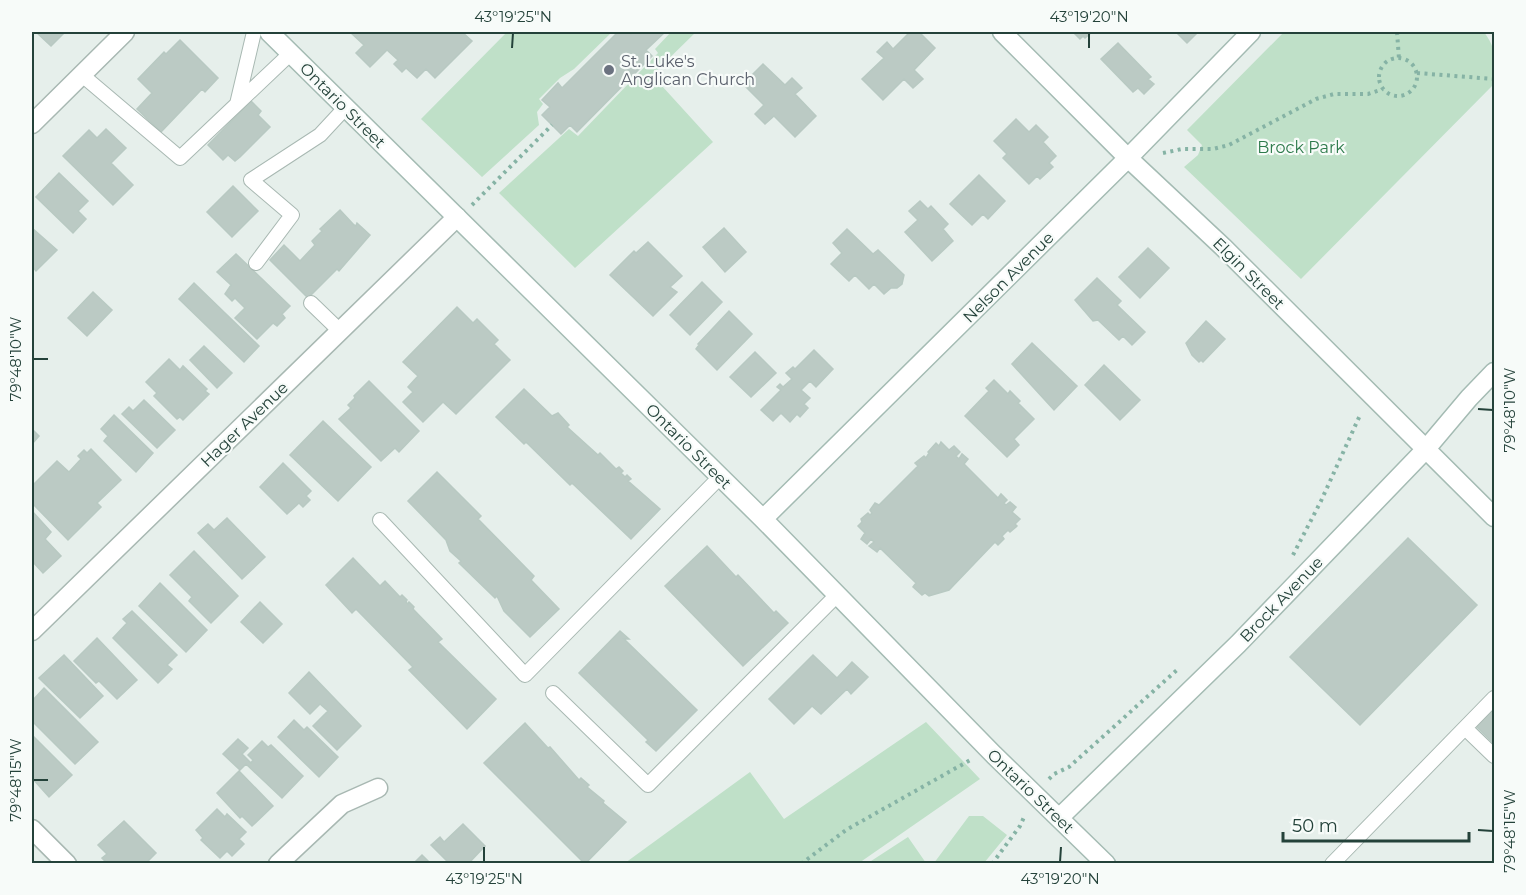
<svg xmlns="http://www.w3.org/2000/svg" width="1526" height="895" viewBox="0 0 1526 895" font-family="Montserrat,sans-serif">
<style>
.green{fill:#bfe0c8}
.building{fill:#bbcac4;stroke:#b8c9c2;stroke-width:1.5}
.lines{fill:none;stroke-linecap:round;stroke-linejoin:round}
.lane-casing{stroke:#a8b8b2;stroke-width:16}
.street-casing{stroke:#a8b8b2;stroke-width:21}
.secondary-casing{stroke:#a4bbb3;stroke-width:21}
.path{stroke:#86b3a5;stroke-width:4;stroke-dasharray:3 4.5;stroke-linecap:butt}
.lane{stroke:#fff;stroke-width:14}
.street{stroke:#fff;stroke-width:18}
.secondary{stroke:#fff;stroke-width:18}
.ticks{fill:none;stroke:#24423a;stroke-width:2}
.worship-dot{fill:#6b7280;stroke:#f7fbf9;stroke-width:2}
.labels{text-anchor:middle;stroke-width:4.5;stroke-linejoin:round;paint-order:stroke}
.worship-label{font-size:16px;fill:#5b616d;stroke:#f7fbf9;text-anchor:start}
.street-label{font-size:16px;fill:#24423a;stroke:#f7fbf9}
.park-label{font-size:16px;fill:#2d7a4b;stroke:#f7fbf9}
.neatline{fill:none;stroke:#24423a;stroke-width:2}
.ticks-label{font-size:15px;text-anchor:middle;fill:#24423a}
</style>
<rect width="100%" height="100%" fill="#e6efeb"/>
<path class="green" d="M507,32H612L574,69L560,78L539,99L543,104L537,112L539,125L482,177L421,119Z
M671,32H696L652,75L713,142L575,268L499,193L569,129L578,136L658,53L655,49Z
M1284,32H1484C1498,51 1495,61 1494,84L1301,279L1184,167L1198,155L1202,145L1187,130Z
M926,722L980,779L859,863H625L750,772L784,819Z
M969,816H983L1007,835L984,863H934Z
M908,837L926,863H868Z"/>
<path class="building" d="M36,32H65L51,46Z
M350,32H462L472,41L435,78L426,69L417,78L406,68L402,72L394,64L398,60L387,50L370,67L356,53L364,45Z
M618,32H628L631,34L633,32H665L646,50L652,56L577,132L570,125L561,134L542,115L550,107L542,100L558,83L562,88Z
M910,32H919L935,48L914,70L923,79L913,88L904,79L883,100L862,79L884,58L877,52L887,42L893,49Z
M1073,32H1092L1085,38L1083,36L1080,39Z
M1176,32H1198L1187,43Z
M180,40L218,78L205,92L202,89L161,132L137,109L152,93L138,79L164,52L166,54Z
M1118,43L1151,77L1148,79L1154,84L1144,94L1138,88L1133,92L1101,59Z
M763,64L785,85L792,78L802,88L795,94L816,116L795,137L774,116L765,124L755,114L764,105L743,84Z
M251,101L261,111L258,115L270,127L240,157L235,161L228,155L223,160L208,145Z
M1016,119L1029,132L1036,125L1048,137L1043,142L1056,156L1049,163L1053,167L1040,179L1037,176L1029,184L1003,158L1007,154L994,141Z
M106,129L126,148L111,163L133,185L113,205L63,156L89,130L97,138Z
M59,173L88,201L78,211L86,219L73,233L36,197Z
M979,175L1005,201L988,219L983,214L972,225L950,204Z
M233,186L258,211L232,237L207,212Z
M920,201L928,209L931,206L948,224L943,229L953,241L932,261L905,232L918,220L909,211Z
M340,210L354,225L356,226L357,223L370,235L339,271L337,269L308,298L270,260L284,245L300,261L315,245L312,241L322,231L320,229Z
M32,228L57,250L36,271L32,266Z
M724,228L746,252L725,272L703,247Z
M847,229L873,254L878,250L904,275L902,284L897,288H891L884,294L874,284L869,289L855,275L849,281L831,264L842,253L833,243Z
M648,242L682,276L670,287L677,292L653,316L610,275L634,251L636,253Z
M1148,248L1169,268L1140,298L1119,277Z
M236,254L290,306L282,314L285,318L277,326L273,323L257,339L235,318L245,308L235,298L232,301L225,294L231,285L217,272Z
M1097,278L1121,301L1117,305L1145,332L1132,345L1123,336L1119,340L1098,320L1093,321L1075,300Z
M702,282L722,302L690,335L670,315Z
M194,283L259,346L244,362L179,299Z
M93,292L112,310L87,336L68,318Z
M457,307L473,323L477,319L498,340L494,344L510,360L456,414L443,402L423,422L403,402L413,392L408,387L418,376L403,362Z
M729,311L752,334L717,370L696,349L699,345L698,344Z
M1206,321L1225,339L1203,362L1201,360L1199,362L1192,355L1186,343Z
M1032,343L1077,386L1054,410L1012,364Z
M204,346L232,373L217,388L190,360Z
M814,350L833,369L816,387L810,381L801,390L810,398L804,404L808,408L800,417L797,414L790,422L781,413L773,421L761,410L781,390L777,387L780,384L783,387L792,379L786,373L793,367L795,369Z
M755,352L776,373L751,397L730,377Z
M169,359L180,370L183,366L207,389L205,391L209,394L183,420L180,417L177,419L154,396L157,393L146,382Z
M1104,365L1140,400L1120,420L1085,385Z
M994,380L1008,394L1010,391L1020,401L1018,403L1034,419L1014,439L1019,445L1007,457L965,416L989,391L986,388Z
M369,381L419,431L399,452L395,448L381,461L339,419L351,408L348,405L355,398L354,396Z
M524,389L552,416L558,413L569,425L567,427L598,455L600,453L616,469L619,467L623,471L621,473L625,477L627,475L631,479L628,481L660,509L631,539L572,483L570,485L526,442L524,444L496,417Z
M144,400L175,430L157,448L122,414L129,407L133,411Z
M114,415L153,453L136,472L104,441L108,436L101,429Z
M323,421L371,467L338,501L290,455Z
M32,429L39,436L32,444Z
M941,442L949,450L954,446L960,452L956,456L959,459L962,454L968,459L964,464L998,498L1001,494L1007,500L1004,503L1006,505L1010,502L1016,507L1012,512L1020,519L1015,524L1017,526L1010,532L1008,530L1002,536L1004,539L998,545L995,542L949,590L929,596L925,593L922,595L913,587L916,583L880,548L877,552L869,546L874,542L871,539L867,544L861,539L865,533L858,526L862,522L861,519L868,513L870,515L872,513L870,510L875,503L879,505L918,466L915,463L924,456L926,458L929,453L928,452L936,443L939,446Z
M91,449L121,480L97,503L101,507L68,540L32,503V486L57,461L69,472L81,459L78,456L84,450L87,453Z
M283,463L311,491L306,496L310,500L303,507L299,503L287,514L260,487Z
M437,472L481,516L478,519L534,576L531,580L559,609L530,637L504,611L497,596L495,598L459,563L461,561L450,551L446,540L408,501Z
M32,511L51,532L45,539L61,556L43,573L32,561Z
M227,518L265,557L242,579L198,533L208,524L214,530Z
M1408,538L1477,605L1360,725L1290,657Z
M707,546L736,577L738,575L774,613L776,611L788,623L743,666L665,586Z
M194,551L238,596L211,623L189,601L192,597L170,575Z
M353,558L380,586L385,581L400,597L402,595L407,600L406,602L408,604L409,602L414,607L413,609L442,639L438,642L496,699L467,729L409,670L413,667L356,609L352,613L326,585Z
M160,583L207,630L186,652L139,606Z
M260,602L282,624L263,643L241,622Z
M132,611L177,655L167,665L172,669L158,683L113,638L127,623L123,619Z
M620,631L629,639H624L697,710L656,751L646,742L648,740L579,673Z
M97,638L137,680L117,699L99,681L96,683L74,661Z
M64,655L103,696L80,718L39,678Z
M813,655L837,678L852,662L868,677L851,694L847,689L821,714L812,706L794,724L769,699Z
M309,672L361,726L337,750L313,726L328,711L320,704L310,714L289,693Z
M44,688L98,742L75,764L32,721V701Z
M1494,699V744L1476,726L1486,716L1482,712Z
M294,720L304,730L307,727L338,757L319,777L278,737Z
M525,723L548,748L550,747L579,780L581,778L589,785L587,787L604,801L603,803L626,822L585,864L484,763Z
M32,735L72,775L49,797L32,778Z
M238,739L248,748L242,754L251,763L253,760L248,755L262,741L268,747L271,745L303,776L282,798L246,764L240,770L223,754Z
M239,771L273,806L252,826L242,816L240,818L217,793Z
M217,809L225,817L227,814L246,832L239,839L244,844L232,856L227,851L220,858L201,840L203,838L196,830Z
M124,821L156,853L145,864H108L102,858L107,854L98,845Z
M463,824L485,846L468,864H450L431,845L440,837L444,842Z
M422,855L431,864H413Z"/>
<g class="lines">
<g class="lane-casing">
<path id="lane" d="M82,75L180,158L291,53
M237,104L254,32
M256,263L292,215L251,180L320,135L346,107
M311,303L340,331
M380,520L525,675L720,477
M553,693L648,785L837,595
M1465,728L1494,756
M1332,864L1494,698"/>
</g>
<g class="street-casing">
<path id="street" d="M32,124L125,32
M32,631L457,217
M32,829L67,864
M278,864L342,804L378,788"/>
</g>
<g class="secondary-casing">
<path id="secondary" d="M269,32L763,519L994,755L1106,864
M1002,32L1128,158L1223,247L1494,517
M763,519L1128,158L1251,32
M1059,818L1238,644L1426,449L1469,398L1494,372"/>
</g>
<path class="path" d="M1397,32L1399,59
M1379 77a19 19 0 1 1 38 0a19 19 0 1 1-38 0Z
M1417,73L1494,79
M1163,153L1182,149H1213L1229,145L1316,99L1334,94H1368L1383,89
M472,205L552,125
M1293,555L1321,501L1361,413
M1049,779L1054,774L1069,767L1177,670
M801,864L846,830L972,759
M992,864L1020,826L1025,815"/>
<use href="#lane" class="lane"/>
<use href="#street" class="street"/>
<use href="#secondary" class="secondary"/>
</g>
<path class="ticks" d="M512,48L513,33M1089,48V33M33,359H48M1478,409L1493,410M33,780H48M1478,830L1493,831M484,862V847M1060,862L1061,847"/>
<circle class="worship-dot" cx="609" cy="70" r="6"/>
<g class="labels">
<g class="worship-label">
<text x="621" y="67">St. Luke's<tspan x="621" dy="18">Anglican Church</tspan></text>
</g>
<g class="street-label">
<text transform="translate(343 105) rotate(45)" y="6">Ontario Street</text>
<text transform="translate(1249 273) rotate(45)" y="6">Elgin Street</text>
<text transform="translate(1008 277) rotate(-45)" y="6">Nelson Avenue</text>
<text transform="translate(244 424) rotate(-44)" y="6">Hager Avenue</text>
<text transform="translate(689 446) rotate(45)" y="6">Ontario Street</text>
<text transform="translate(1281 599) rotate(-46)" y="6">Brock Avenue</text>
<text transform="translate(1031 791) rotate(44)" y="6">Ontario Street</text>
</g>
<g class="park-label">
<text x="1301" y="153">Brock Park</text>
</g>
</g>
<rect width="1526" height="895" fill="none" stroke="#f7fbf9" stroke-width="66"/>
<path d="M1283 832v9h186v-9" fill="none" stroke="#24423a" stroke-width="3"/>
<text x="1292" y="832" font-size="18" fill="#24423a" stroke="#f7fbf9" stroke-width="4.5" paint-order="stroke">50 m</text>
<rect x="33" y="33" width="1460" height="829" class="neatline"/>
<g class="ticks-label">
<text x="513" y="22">43°19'25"N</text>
<text x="1089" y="22">43°19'20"N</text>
<text transform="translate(16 359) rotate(-90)" y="5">79°48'10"W</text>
<text transform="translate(1510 410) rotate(-90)" y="5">79°48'10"W</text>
<text transform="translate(16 780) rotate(-90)" y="5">79°48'15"W</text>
<text transform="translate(1510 831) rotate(-90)" y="5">79°48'15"W</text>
<text x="484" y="884">43°19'25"N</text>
<text x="1060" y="884">43°19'20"N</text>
</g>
</svg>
